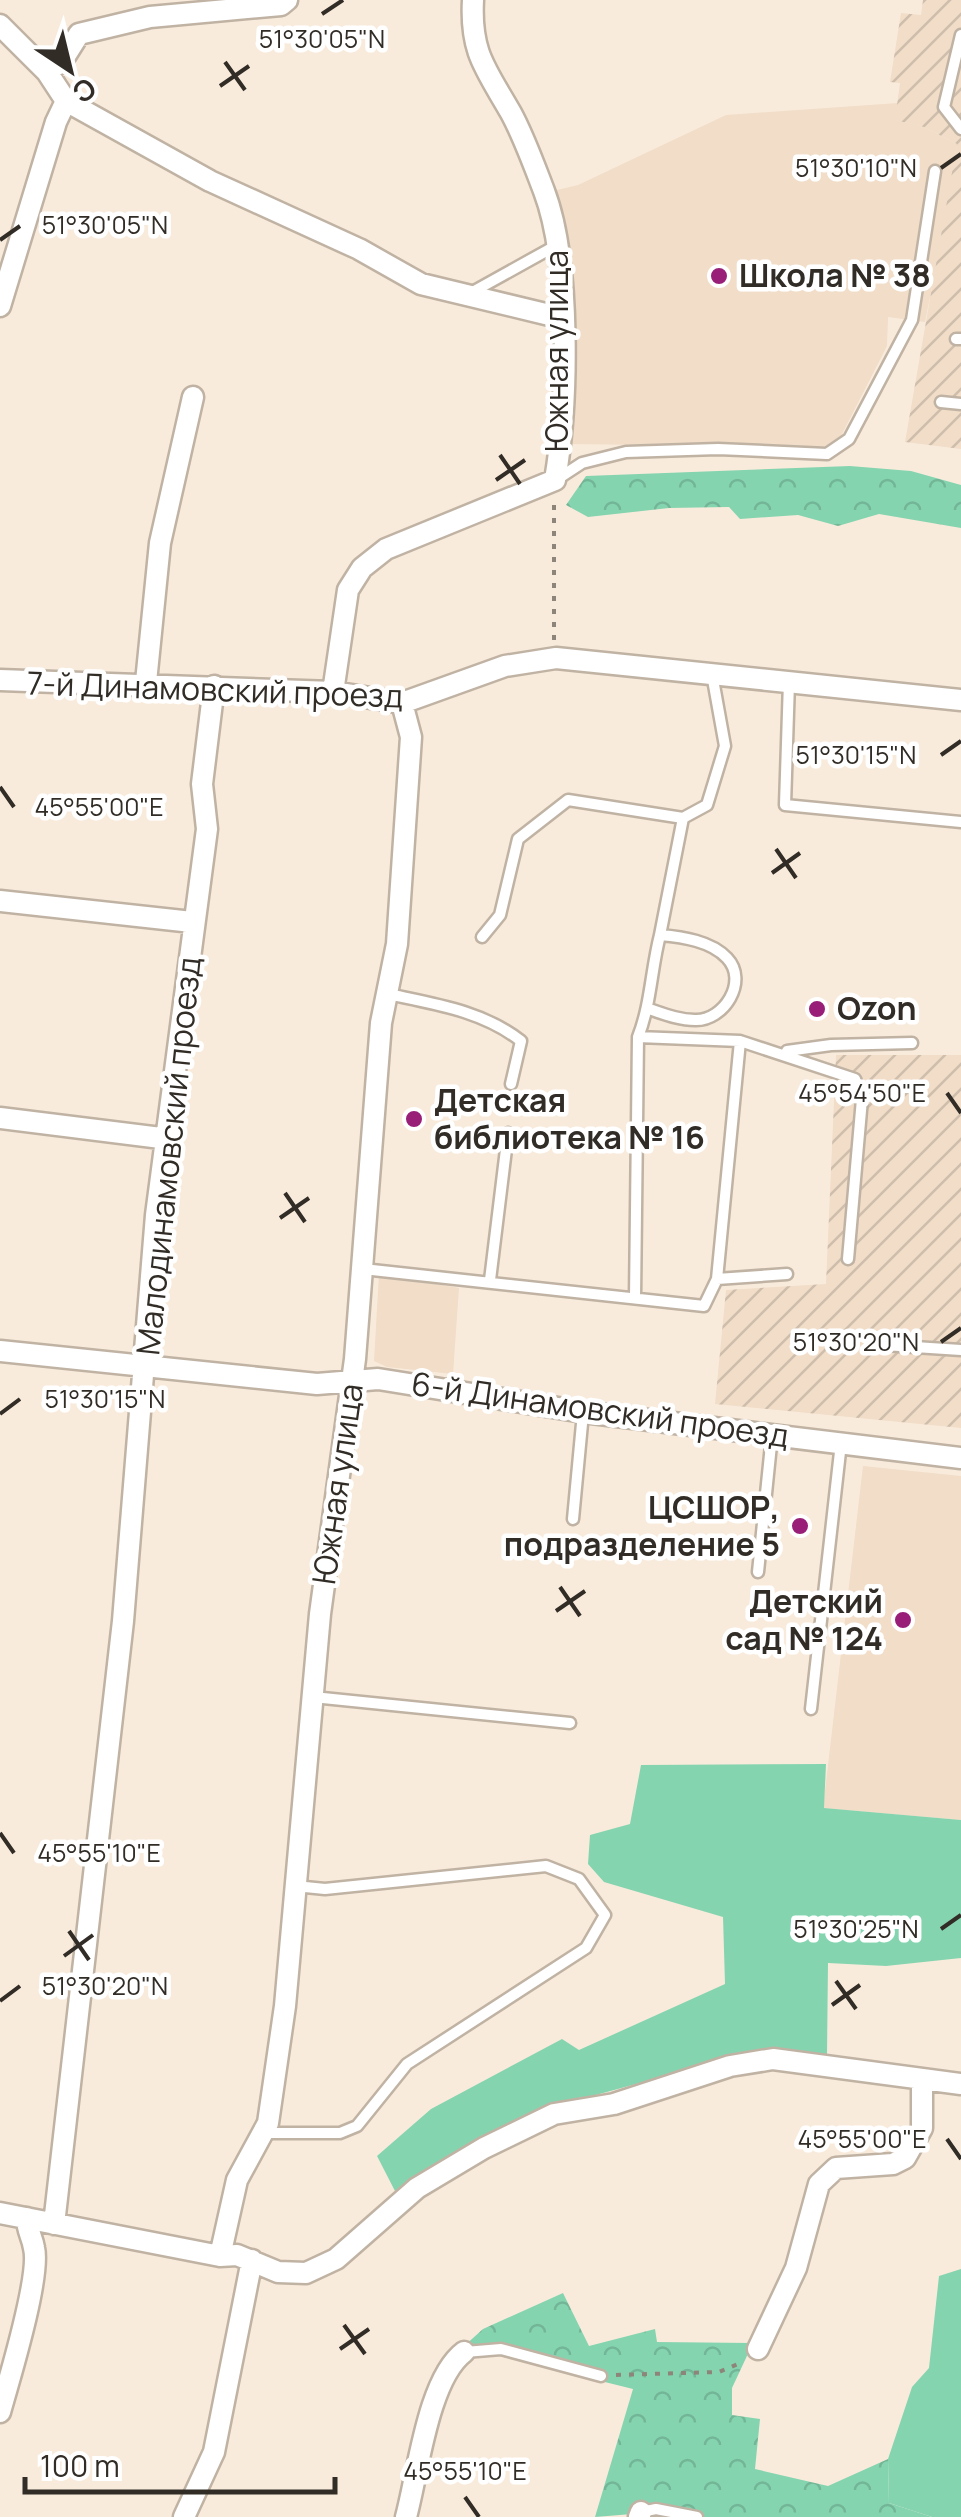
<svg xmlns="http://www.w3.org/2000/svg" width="961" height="2517" viewBox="0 0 961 2517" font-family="Manrope,sans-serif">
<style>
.built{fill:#f1ddc8}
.industrial{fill:url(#industrial-furrows)}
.grass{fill:#85d4b0}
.forest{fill:url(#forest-crowns)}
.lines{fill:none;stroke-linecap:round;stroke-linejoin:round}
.lane-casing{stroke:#c0b3a4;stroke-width:15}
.street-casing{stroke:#c0b3a4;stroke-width:25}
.path{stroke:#8e857a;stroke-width:4;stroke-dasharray:5 8;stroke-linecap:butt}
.lane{stroke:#fff;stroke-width:10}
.street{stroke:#fff;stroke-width:20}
.ticks{fill:none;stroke:#312c26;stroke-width:4}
.poi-dot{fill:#981e78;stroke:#fff;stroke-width:4}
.labels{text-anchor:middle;stroke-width:9;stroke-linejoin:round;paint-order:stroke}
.poi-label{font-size:32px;font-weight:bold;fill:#312c26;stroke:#fff;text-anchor:start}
.street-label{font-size:32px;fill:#312c26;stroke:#fff}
.ticks-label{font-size:25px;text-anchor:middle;fill:#312c26;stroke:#fff;stroke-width:9;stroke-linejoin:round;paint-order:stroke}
</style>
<defs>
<pattern id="industrial-furrows" width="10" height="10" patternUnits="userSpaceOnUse" patternTransform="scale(2.5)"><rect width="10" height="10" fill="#f1ddc8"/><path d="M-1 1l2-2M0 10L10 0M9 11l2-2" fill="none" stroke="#cfbeac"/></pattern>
<pattern id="forest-crowns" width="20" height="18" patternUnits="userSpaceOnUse" patternTransform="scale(2.5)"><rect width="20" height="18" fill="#85d4b0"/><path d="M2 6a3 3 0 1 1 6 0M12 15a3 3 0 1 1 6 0" fill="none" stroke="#73b697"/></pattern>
</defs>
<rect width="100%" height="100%" fill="#f9ebdb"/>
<path class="built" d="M898,103L896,120L924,127L957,144L956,169L925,322L888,317L887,346L840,438L823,447L564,444L568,239L553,191L578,185L726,115Z
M379,1274L459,1288L453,1374L387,1367L374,1361Z
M863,1466L961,1476V1820L823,1808Z"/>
<path class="industrial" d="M923,0H961V449L905,442L957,144L924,127L895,120L900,83L890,82L901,13L921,15Z
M836,1055H961V1428L715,1404L726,1290L826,1284Z"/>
<path class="grass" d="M826,1764L824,1808L961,1820V1958L886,1966L828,1963L827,2055L776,2053L731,2058L552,2107L482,2139L395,2191L377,2156L431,2109L562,2039L579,2050L725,1984L723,1917L604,1882L588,1864L590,1835L630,1824L641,1765Z
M961,2269V2517H932L889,2503L888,2459L912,2387L929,2368L939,2276Z"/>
<path class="forest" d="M850,466L911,471L961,485V528L879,514L838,526L798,515L740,519L729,507L669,508L588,517L566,505L586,476Z
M563,2293L589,2346L655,2329L657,2342L753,2343L732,2388V2415L760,2419L755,2469L828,2486L888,2459L889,2503L932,2517H681L657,2512L595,2517L633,2389L463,2347L483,2329Z"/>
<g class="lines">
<g class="lane-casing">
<path id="lane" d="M961,35L944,107L961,129
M467,295L557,245
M956,339H961
M941,402L961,404
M556,480L582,463L626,452L718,449L827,454L849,439L912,320L935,171
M789,682L785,805L961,822
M482,937L500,915L518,839L568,800L683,818
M388,994C435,1004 483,1011 521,1041L511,1084
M649,1009C664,1014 679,1020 695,1020C724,1021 749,981 727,958C711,941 683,937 660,935L683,818L707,805L725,746L712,674
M638,1037L740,1041L855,1079L862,1099L848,1259
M787,1051L831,1045L912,1043
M363,1269L704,1306L717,1279L787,1274
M717,1279L740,1041
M490,1280L508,1133
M635,1298L638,1037C651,1004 651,970 660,935
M884,1345L961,1350
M573,1519L583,1413
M758,1572L772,1435
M313,1697L570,1723
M811,1709L841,1443
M264,2133H340L357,2126L407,2064L586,1948L605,1915L579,1879L546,1866L325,1889L295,1886
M465,2352L501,2349L601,2376
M641,2512L656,2509L697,2517"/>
</g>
<g class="street-casing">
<path id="street" d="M0,25L47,72L66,101L210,181L359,249L421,284L562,318
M47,72L62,61L79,34L150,17L281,5L287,0
M0,306L56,122L66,101
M0,680L333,692L402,703L505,666L556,658L961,700
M146,682L160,543L193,397
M333,692L348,590L362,568L386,549L555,480C568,404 571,262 544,191C534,165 524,137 511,113C486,69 470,53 473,0
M0,901L192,922
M0,1118L169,1139
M0,1351L317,1384L378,1379L583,1412L961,1458
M0,2213L220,2256L237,2255L278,2272L306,2273L336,2259L417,2188L484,2148L554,2114L614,2104L730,2066L773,2059L961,2084
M54,2224L123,1621L156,1215L207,829L202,784L214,686
M220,2256L237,2180L268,2123L285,2006L320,1614L355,1359L381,1023L397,944L411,737L402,703
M758,2349L796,2268L819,2184L836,2168L893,2164L905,2158L922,2128V2081
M0,2412C9,2380 41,2276 34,2248C32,2236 27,2231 27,2218
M184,2517L214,2452L252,2260
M406,2517C418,2473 428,2379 464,2352
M639,2517L641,2512"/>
</g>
<path class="path" d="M554,640V500
M616,2375L719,2372L743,2362"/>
<use href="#lane" class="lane"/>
<use href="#street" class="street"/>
</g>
<path class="ticks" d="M322,14L343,0M225,62L245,90M220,86L249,66M941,168L961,154M0,240L20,226M500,455L520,484M496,480L525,460M941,755L961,741M0,787L14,807M776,849L796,878M772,873L800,853M947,1093L961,1113M285,1193L305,1222M280,1218L309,1198M941,1342L961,1328M0,1414L20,1399M560,1587L580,1616M556,1611L585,1591M0,1833L14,1853M941,1929L961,1915M69,1931L89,1960M64,1956L93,1935M836,1981L856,2009M0,2001L20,1986M832,2005L860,1985M947,2139L961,2159M344,2325L365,2354M340,2349L369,2329M465,2497L479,2517"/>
<g class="poi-dot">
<circle cx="719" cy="276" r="10"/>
<circle cx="817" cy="1009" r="10"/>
<circle cx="414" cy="1119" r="10"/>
<circle cx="800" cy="1526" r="10"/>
<circle cx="903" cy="1620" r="10"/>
</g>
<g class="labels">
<g class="poi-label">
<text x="739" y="287">Школа № 38</text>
<text x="837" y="1020">Ozon</text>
<text x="434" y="1112">Детская<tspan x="434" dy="37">библиотека № 16</tspan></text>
<text x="780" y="1519" text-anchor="end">ЦСШОР,<tspan x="780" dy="37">подразделение 5</tspan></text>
<text x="883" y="1613" text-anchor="end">Детский<tspan x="883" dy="37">сад № 124</tspan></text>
</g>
<g class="street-label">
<text transform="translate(557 351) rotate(-90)" y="11">Южная улица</text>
<text transform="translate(215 690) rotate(2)" y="11">7-й Динамовский проезд</text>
<text transform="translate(169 1156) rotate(-84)" y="11">Малодинамовский проезд</text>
<text transform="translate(600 1410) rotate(8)" y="11">6-й Динамовский проезд</text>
<text transform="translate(338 1484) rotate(-82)" y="11">Южная улица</text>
</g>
</g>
<g class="ticks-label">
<text x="322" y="48">51°30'05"N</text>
<text x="856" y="177">51°30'10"N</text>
<text x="105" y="234">51°30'05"N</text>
<text x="856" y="764">51°30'15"N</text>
<text x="99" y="816">45°55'00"E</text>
<text x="862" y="1102">45°54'50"E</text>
<text x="856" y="1351">51°30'20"N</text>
<text x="105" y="1408">51°30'15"N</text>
<text x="99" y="1862">45°55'10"E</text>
<text x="856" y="1938">51°30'25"N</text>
<text x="105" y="1995">51°30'20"N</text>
<text x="862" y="2148">45°55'00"E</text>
<text x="465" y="2480">45°55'10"E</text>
</g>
<g transform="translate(70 70) rotate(145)" stroke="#ffffff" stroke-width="8" paint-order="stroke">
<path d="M0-8L18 38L0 25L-18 38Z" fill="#312c26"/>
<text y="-15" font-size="28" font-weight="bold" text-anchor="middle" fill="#312c26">С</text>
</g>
<path d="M25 2477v15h310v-15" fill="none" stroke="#312c26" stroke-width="5"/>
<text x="40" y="2477" font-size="30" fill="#312c26" stroke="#ffffff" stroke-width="8" paint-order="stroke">100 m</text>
</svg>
